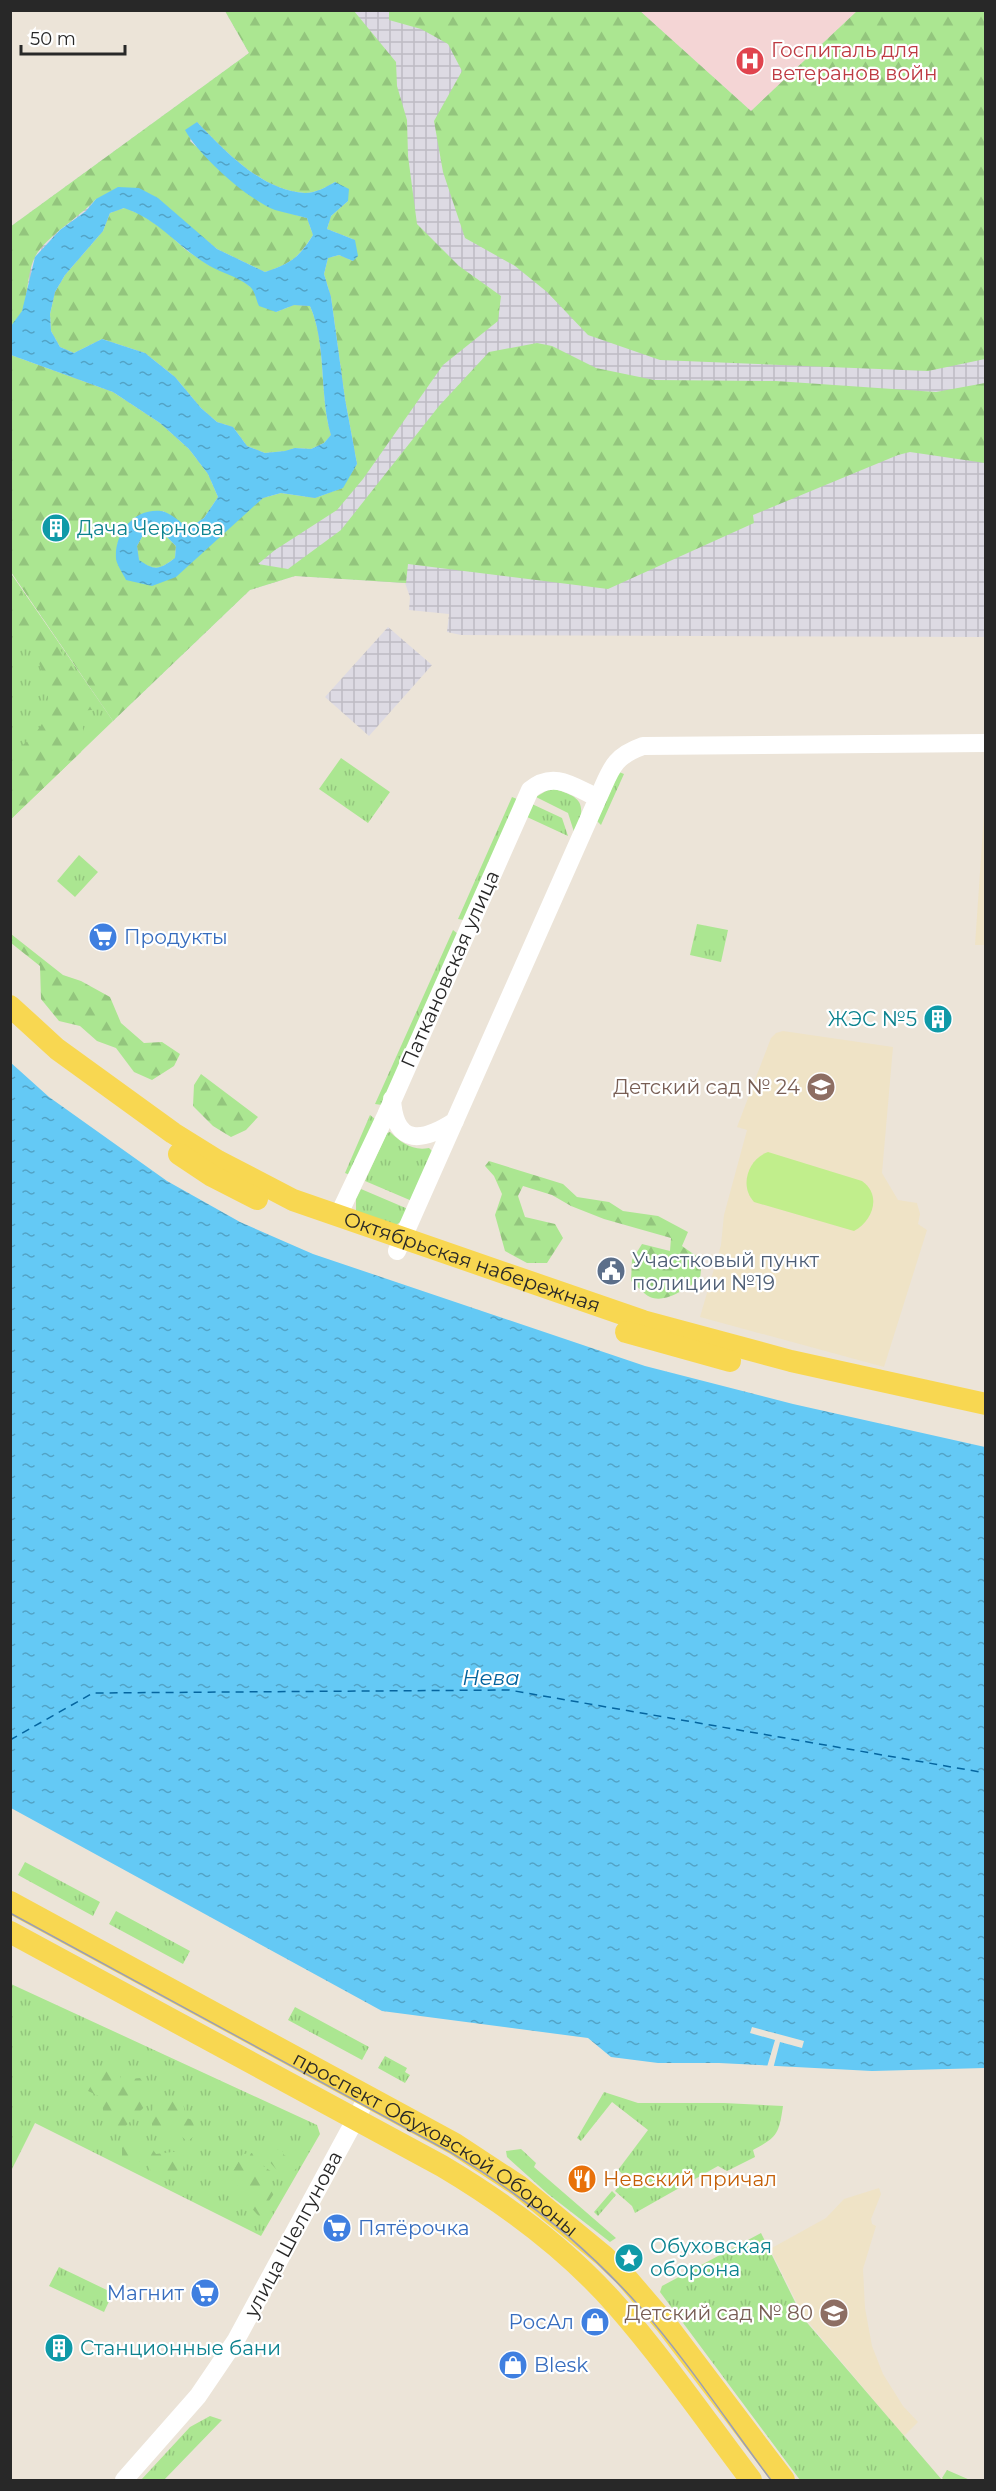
<svg xmlns="http://www.w3.org/2000/svg" width="996" height="2491" viewBox="0 0 996 2491" font-family="Montserrat,sans-serif">
<style>
.industrial{fill:url(#industrial-grid)}
.education{fill:#efe3c6}
.medical{fill:#f4d5d5}
.grass{fill:url(#grass-tufts)}
.forest{fill:url(#forest-firs)}
.pitch{fill:#c1ee8c}
.water{fill:url(#water-ripples);fill-rule:evenodd}
.pier{fill:#ece4d8}
.lines{fill:none;stroke-linecap:round;stroke-linejoin:round}
.ferry{stroke:#05659f;stroke-width:1.5;stroke-dasharray:8 6;stroke-linecap:butt}
.minor{stroke:#fff;stroke-width:18}
.major{stroke:#f8d751;stroke-width:22}
.tram{stroke:#9b9eb4;stroke-width:1.5}
.labels{text-anchor:middle;stroke-width:4.5;stroke-linejoin:round;paint-order:stroke}
.health-label{font-size:20px;fill:#be3a42;stroke:#fff;text-anchor:start}
.culture-label{font-size:20px;fill:#0d838f;stroke:#fff;text-anchor:start}
.shop-label{font-size:20px;fill:#366cbe;stroke:#fff;text-anchor:start}
.street-label{font-size:20px;fill:#282828;stroke:#fff}
.education-label{font-size:20px;fill:#785e54;stroke:#fff;text-anchor:end}
.service-label{font-size:20px;fill:#4e5e75;stroke:#fff;text-anchor:start}
.food-label{font-size:20px;fill:#c56008;stroke:#fff;text-anchor:start}
.water-label{font-size:21px;font-style:italic;fill:#05659f;stroke:#fff}
</style>
<defs>
<pattern id="industrial-grid" width="8" height="8" patternUnits="userSpaceOnUse" patternTransform="scale(1.5)"><rect width="8" height="8" fill="#dddae3"/><path d="M0 4h8M4 0v8" fill="none" stroke="#bebbc3"/></pattern>
<pattern id="grass-tufts" width="24" height="20" patternUnits="userSpaceOnUse" patternTransform="scale(1.5)"><rect width="24" height="20" fill="#abe691"/><path d="M3 7l-1-3M5 7V3M7 7l1-3M15 17l-1-3M17 17v-4M19 17l1-3" fill="none" stroke="#93c57d"/></pattern>
<pattern id="forest-firs" width="22" height="20" patternUnits="userSpaceOnUse" patternTransform="scale(1.5)"><rect width="22" height="20" fill="#abe691"/><path d="M5 1l3.5 6h-7zM16 11l3.5 6h-7z" fill="#93c57d"/></pattern>
<pattern id="water-ripples" width="26" height="14" patternUnits="userSpaceOnUse" patternTransform="scale(1.5)"><rect width="26" height="14" fill="#64c9f5"/><path d="M2 4q2-2 4 0t4 0M15 11q2-2 4 0t4 0" fill="none" stroke="#52a3c6"/></pattern>
</defs>
<rect width="100%" height="100%" fill="#ece4d8"/>
<path class="industrial" d="M225,11H640L751,111L857,11H985V637L461,635L447,632L449,614L409,610L410,597L405,583L295,576L250,590L113,721L11,572L10,227L249,53Z
M388,627L432,665L369,736L325,697Z"/>
<path class="education" d="M985,800V945H975Z
M783,1031L893,1047L882,1173L898,1200L917,1203L920,1214L918,1224L927,1230L884,1367L700,1317L721,1245L724,1215L747,1130L737,1127L771,1038L776,1033Z
M879,2188L881,2194L871,2219L872,2224L876,2226L863,2269L865,2308L872,2346L883,2374L903,2406L918,2422L904,2436L804,2317L770,2249L826,2218L844,2199Z"/>
<path class="medical" d="M640,11H857L751,111Z"/>
<path class="grass" d="M10,572L113,721L11,819H10Z
M341,758L390,792L368,823L319,789Z
M619,772L624,774L601,825L597,821Z
M551,788C583,797 587,803 575,835L568,813L536,797Z
M512,797L517,799L464,920L458,919Z
M532,804L562,818L568,836L527,817Z
M79,855L98,872L75,897L57,881Z
M697,924L728,930L721,962L690,955Z
M453,930L458,934L382,1105L375,1104Z
M370,1115L375,1119L350,1175L345,1173Z
M390,1132C402,1143 412,1151 429,1148L433,1152L412,1201L365,1181L387,1133Z
M361,1189L408,1209L403,1220L392,1228L356,1211V1199Z
M25,1862L100,1902L93,1916L18,1875Z
M116,1911L190,1951L183,1964L109,1924Z
M11,1984L317,2125L320,2134L261,2236L35,2123L11,2171Z
M295,2007L369,2047L362,2060L288,2020Z
M385,2056L407,2068L405,2072L410,2075L405,2083L378,2068Z
M604,2092L638,2103H724L783,2106C779,2133 778,2137 753,2150L755,2157L727,2171L718,2166L635,2213L632,2206L615,2191L626,2177L618,2170L648,2130L612,2102L581,2141L577,2138Z
M521,2149L536,2163L534,2167L616,2238L610,2242L548,2194L507,2157L506,2151Z
M612,2191L616,2195L598,2216L594,2212Z
M761,2233L803,2318L942,2480H800L660,2292L662,2286Z
M59,2267L113,2293L104,2312L49,2286Z
M210,2416L222,2420L164,2480H141L190,2427Z
M947,2470L970,2480H944L942,2478Z"/>
<path class="forest" d="M225,11H354L396,62L397,86L407,120L408,156L417,224L459,266L501,296L498,321L443,365L363,479L337,510L275,550L258,564L288,569L341,530L439,406L489,352L537,343L552,346L596,368L654,380L776,381L936,392L985,383V463L910,452L898,455L753,515L754,523L608,589L408,564L406,583L295,576L250,590L113,721L11,572V355L113,392L160,423L189,449L208,474L218,497L204,518L189,528L163,511L117,544L152,586L263,498L281,493L315,498L342,488L357,464L345,399L331,297L324,274L328,258L339,255L353,261L355,240L327,229L331,216L348,201L335,182C326,187 316,193 305,193C262,191 225,151 197,122L190,141L209,158L274,209L307,218L313,235C297,259 292,263 265,272L217,249L195,231L96,199C80,217 45,237 35,257C24,277 31,313 11,326L10,227L249,53Z
M389,11H640L751,111L857,11H985V359L928,371L660,360L588,335L547,292L515,266L465,238L443,172L434,121L462,71L448,44L421,29L389,20Z
M124,208L140,214L163,229L186,250L210,266L237,277L252,288L276,312L294,305L310,306C327,344 319,394 331,435L324,443L311,449L295,448L286,451L265,453L247,446L233,427L217,422L201,408L175,377L145,353L102,339L74,353L60,347L51,331L50,314L55,292L65,275L103,231L110,213Z
M163,533L176,546L175,558C159,570 156,571 139,561L137,546L143,535Z
M10,577L101,709L81,711L84,739L81,752L11,819V754L33,737L48,715V693L37,656L21,637L11,615Z
M11,934L63,975L81,981L110,997L121,1023L144,1043L162,1042L180,1054L174,1066L152,1080L134,1072L116,1048L97,1041L80,1026L59,1021L41,999L40,966L11,943Z
M201,1074L258,1117L246,1130L231,1137L213,1126L193,1106L194,1085Z
M489,1161L563,1184L577,1197L609,1202L623,1211L658,1216L688,1232L682,1246L702,1260L700,1279C688,1287 666,1304 650,1297C644,1294 637,1286 631,1281L632,1260L642,1244L670,1251L671,1238L604,1219L571,1206L552,1195L523,1186L518,1196L525,1217L555,1224L563,1238L547,1263H527L505,1251L495,1215L502,1194L494,1176L485,1166Z
M121,2066L120,2080L140,2078L148,2090L149,2102L120,2132L106,2129L101,2097L88,2091L101,2067Z
M169,2096L183,2103L186,2118L193,2120L195,2135L187,2142C177,2129 167,2129 152,2131V2111L157,2097Z
M147,2141L156,2154L181,2151L185,2159L183,2170L173,2175L151,2172L148,2162L122,2160V2147L131,2142Z
M270,2148L282,2150L284,2155L298,2162V2167L288,2176L276,2169L266,2158Z
M252,2153L256,2161L272,2172L271,2180L275,2192L269,2201L271,2207L263,2215L259,2216C246,2203 238,2190 232,2173L243,2154Z"/>
<path class="pitch" d="M768,1152L862,1181C882,1195 873,1221 854,1231L754,1202C739,1186 748,1159 768,1152Z"/>
<path class="water" d="M197,122C225,151 262,191 305,193C316,193 326,187 335,182L349,189L348,201L331,216L327,229L355,240L358,256L353,261L339,255L328,258L324,274L331,297L345,399L357,464L343,488L315,498L281,493L263,498L176,577L152,586L126,580C123,574 117,565 116,559C114,532 135,508 161,511C170,512 181,523 189,528L204,518L218,497L208,474L189,449L160,423L113,392L11,355V326L22,311L35,257L60,230L86,211L96,199L118,187L139,188L158,198L217,249L265,272C291,263 298,259 313,235L307,218C296,215 285,213 275,210C247,199 199,156 185,130ZM124,208C158,219 178,247 208,265C221,273 237,276 249,286C255,290 256,300 259,306L276,312L294,305L310,306C327,344 319,394 331,435L324,443L311,449L295,448L285,451L265,453L247,446L233,427L217,422L201,408L175,377L145,353L102,339L74,353L60,347L51,331L50,314L55,292L65,275L103,231L110,213ZM163,533L176,546L175,558C159,570 155,571 139,560L137,546L143,535Z
M10,1062L49,1097L167,1181L240,1222L313,1254L645,1366L793,1404L985,1447V2068L872,2071L719,2063H658L611,2057L588,2038L382,2011L11,1808Z"/>
<path class="pier" d="M752,2027L804,2041L802,2048L780,2042L773,2069L767,2067L775,2040L750,2033Z"/>
<g class="lines">
<path class="ferry" d="M10,1740L93,1693L509,1690L986,1773"/>
<path class="minor" d="M392,1099C395,1148 424,1141 455,1121
M338,1216L386,1115L530,790C554,770 574,787 598,798
M397,1251L598,798C611,770 612,757 643,746L986,743
M124,2480L198,2396L236,2340L368,2096"/>
<g class="major">
<path id="s1" d="M10,1006L57,1049L173,1133L218,1161L293,1200L643,1321L791,1361L986,1404"/>
<path d="M179,1154L212,1176L257,1199"/>
<path d="M626,1332L730,1361"/>
<path id="s2" d="M10,1902L455,2144L519,2186L604,2256L624,2275L666,2324L784,2480"/>
<path d="M10,1932L442,2166C506,2204 568,2250 617,2306C665,2361 707,2422 751,2480"/>
</g>
<path class="tram" d="M10,1913L450,2152C522,2194 586,2246 641,2308C688,2362 728,2423 771,2480"/>
</g>
<defs>
<g id="hospital-disc" transform="scale(1.5)"><circle r="9.5" fill="#e0444e" stroke="#fff"/><path d="M-5-5h3v3.5h4V-5h3V5h-3V1.5h-4V5h-3Z" fill="#fff"/></g>
<g id="building-disc" transform="scale(1.5)"><circle r="9.5" fill="#0f9aa8" stroke="#fff"/><path d="M-4-6H4V6H1V3H-1V6H-4ZM-2.5-4.3h1.7v1.8h-1.7ZM.8-4.3h1.7v1.8H.8ZM-2.5-1h1.7V.8h-1.7ZM.8-1h1.7V.8H.8Z" fill="#fff"/></g>
<g id="supermarket-disc" transform="scale(1.5)"><circle r="9.5" fill="#3f7fe0" stroke="#fff"/><path d="M-6-5.5h2.5l.6 2H6L4.5 2H-2.5L-4.4-4H-6ZM-1.5 3.2a1.3 1.3 0 1 0 .1 0ZM3 3.2a1.3 1.3 0 1 0 .1 0Z" fill="#fff"/></g>
<g id="school-disc" transform="scale(1.5)"><circle r="9.5" fill="#8d6e63" stroke="#fff"/><path d="M0-5L7-2L0 1L-7-2ZM-4 1L0 2.5L4 1V4Q0 6-4 4Z" fill="#fff"/></g>
<g id="civic-disc" transform="scale(1.5)"><circle r="9.5" fill="#5c6f8a" stroke="#fff"/><path d="M-.6-6.5H3V-4.5H.6V-3L4-1V1h2V6H-6V1h2V-1L-.6-3ZM-1.2 2.5V6h2.4V2.5Z" fill="#fff"/></g>
<g id="restaurant-disc" transform="scale(1.5)"><circle r="9.5" fill="#e8710a" stroke="#fff"/><path d="M-5-6h1v4h1v-4h1v4h1v-4h1v5L-1.5 .5V6h-2V.5L-5-1ZM5-6V6H3V1.5H1.5Q1.5-4 5-6Z" fill="#fff"/></g>
<g id="sight-disc" transform="scale(1.5)"><circle r="9.5" fill="#0f9aa8" stroke="#fff"/><path d="M0-6L1.8-2.2L6-1.7L2.9 1.2L3.7 5.4L0 3.3L-3.7 5.4L-2.9 1.2L-6-1.7L-1.8-2.2Z" fill="#fff"/></g>
<g id="shop-disc" transform="scale(1.5)"><circle r="9.5" fill="#3f7fe0" stroke="#fff"/><path d="M-5-2.5h2.3a2.7 3.5 0 0 1 5.4 0H5L5.5 6h-11ZM-1.5-2.5h3a1.5 2.3 0 0 0-3 0Z" fill="#fff"/></g>
</defs>
<g fill-rule="evenodd">
<use href="#hospital-disc" x="750" y="61"/>
<use href="#building-disc" x="56" y="528"/>
<use href="#supermarket-disc" x="103" y="937"/>
<use href="#building-disc" x="938" y="1019"/>
<use href="#school-disc" x="821" y="1087"/>
<use href="#civic-disc" x="611" y="1271"/>
<use href="#restaurant-disc" x="582" y="2179"/>
<use href="#supermarket-disc" x="337" y="2228"/>
<use href="#sight-disc" x="629" y="2258"/>
<use href="#supermarket-disc" x="205" y="2293"/>
<use href="#school-disc" x="834" y="2313"/>
<use href="#shop-disc" x="595" y="2322"/>
<use href="#building-disc" x="59" y="2348"/>
<use href="#shop-disc" x="513" y="2365"/>
</g>
<g class="labels">
<g class="health-label">
<text x="771" y="57">Госпиталь для<tspan x="771" dy="23">ветеранов войн</tspan></text>
</g>
<g class="culture-label">
<text x="77" y="535">Дача Чернова</text>
<text x="917" y="1026" text-anchor="end">ЖЭС №5</text>
<text x="650" y="2253">Обуховская<tspan x="650" dy="23">оборона</tspan></text>
<text x="80" y="2355">Станционные бани</text>
</g>
<g class="shop-label">
<text x="124" y="944">Продукты</text>
<text x="358" y="2235">Пятёрочка</text>
<text x="184" y="2300" text-anchor="end">Магнит</text>
<text x="574" y="2329" text-anchor="end">РосАл</text>
<text x="534" y="2372">Blesk</text>
</g>
<g class="street-label">
<text transform="translate(450 969) rotate(-66)" y="7">Паткановская улица</text>
<text dy="7" stroke="none"><textPath href="#s1" startOffset="534">Октябрьская набережная</textPath></text>
<text dy="7" stroke="none"><textPath href="#s2" startOffset="490">проспект Обуховской Обороны</textPath></text>
<text transform="translate(293 2234) rotate(-62)" y="7">улица Шелгунова</text>
</g>
<g class="education-label">
<text x="800" y="1094">Детский сад № 24</text>
<text x="813" y="2320">Детский сад № 80</text>
</g>
<g class="service-label">
<text x="632" y="1267">Участковый пункт<tspan x="632" dy="23">полиции №19</tspan></text>
</g>
<g class="food-label">
<text x="603" y="2186">Невский причал</text>
</g>
<g class="water-label">
<text x="491" y="1685">Нева</text>
</g>
</g>
<rect width="996" height="2491" fill="none" stroke="#282828" stroke-width="24"/>
<path d="M21 45v9h104v-9" fill="none" stroke="#282828" stroke-width="3"/>
<text x="30" y="45" font-size="18" fill="#282828" stroke="#ffffff" stroke-width="4.5" paint-order="stroke">50 m</text>
</svg>
